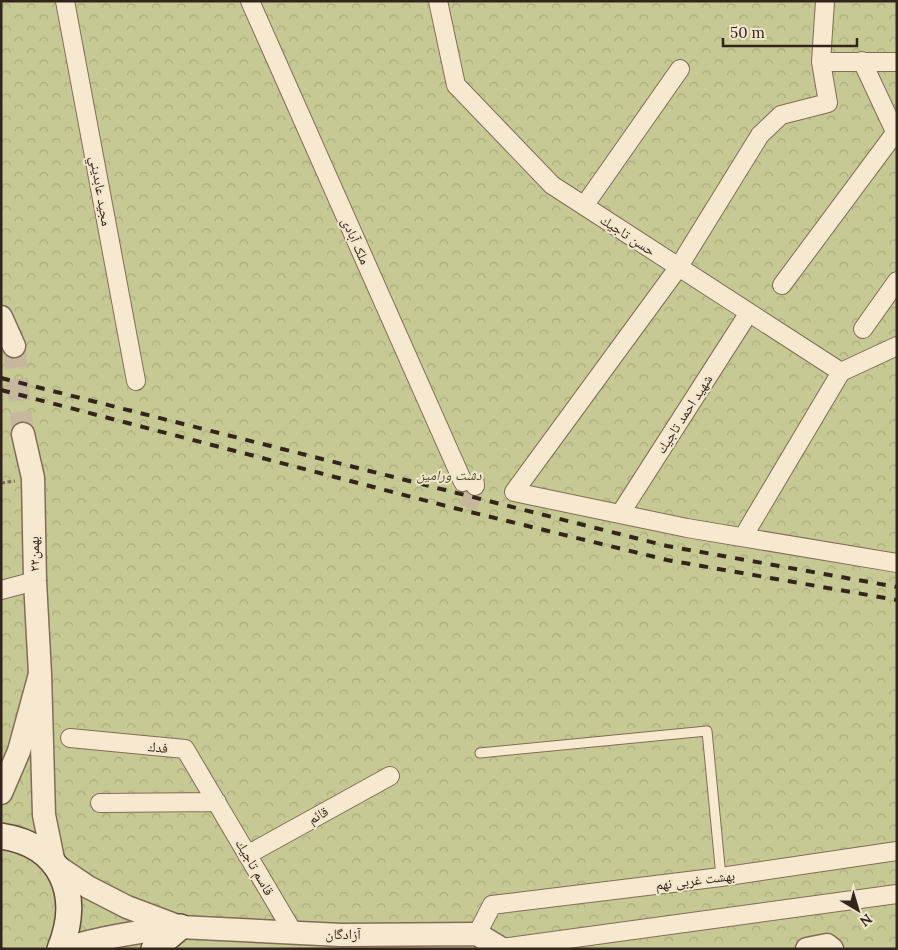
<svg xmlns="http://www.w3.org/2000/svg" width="898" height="950" viewBox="0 0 898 950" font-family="Lora,'Noto Naskh Arabic',serif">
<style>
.forest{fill:url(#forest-crowns)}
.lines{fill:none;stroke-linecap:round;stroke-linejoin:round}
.minor-tunnel{stroke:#c7b79e;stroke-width:18;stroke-dasharray:18 9;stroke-linecap:butt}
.tertiary-tunnel{stroke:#c7b79e;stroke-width:22;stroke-dasharray:22 11;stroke-linecap:butt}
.service-casing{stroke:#836c57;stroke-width:11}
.minor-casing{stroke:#836c57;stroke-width:20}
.tertiary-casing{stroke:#836c57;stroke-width:25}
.secondary-casing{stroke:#654d3b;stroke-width:28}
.path{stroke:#836c57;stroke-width:3;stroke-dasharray:4 2.5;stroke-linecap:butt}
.service{stroke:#f7e9d0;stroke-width:9}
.minor{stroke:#f7e9d0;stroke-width:18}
.tertiary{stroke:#f7e9d0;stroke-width:22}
.secondary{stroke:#f7e9d0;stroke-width:25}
.rail{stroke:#33251c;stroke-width:4;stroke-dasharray:9 9;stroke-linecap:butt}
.labels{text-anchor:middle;stroke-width:4;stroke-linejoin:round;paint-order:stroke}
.street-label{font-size:14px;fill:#33251c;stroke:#f3e6cd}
.park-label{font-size:14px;font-style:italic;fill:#474f23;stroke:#f3e6cd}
</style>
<defs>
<pattern id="forest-crowns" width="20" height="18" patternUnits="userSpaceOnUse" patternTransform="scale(1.25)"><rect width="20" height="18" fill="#c6c993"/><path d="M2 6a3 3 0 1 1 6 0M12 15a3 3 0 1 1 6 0" fill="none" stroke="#abac7e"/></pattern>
</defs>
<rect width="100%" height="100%" fill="#ecdbbe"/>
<path class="forest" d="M1,1H897V949H1Z"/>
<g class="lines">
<path class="minor-tunnel" d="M469,508L475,486"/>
<path class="tertiary-tunnel" d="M14,346L23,434"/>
<g class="service-casing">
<path id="service" d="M480,753L707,731L721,877"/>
</g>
<g class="minor-casing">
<path id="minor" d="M65,1L136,381
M250,1L463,482
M438,1L456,85L552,185L841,372L897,346
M862,61L897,136
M821,62L825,1
M897,62H821L828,103L781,115L760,135L678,268L514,492L687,528L897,563
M584,206L680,69
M782,285L895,133
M863,329L897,281
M475,486V484
M620,514L748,314
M743,537L841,372
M1,590L35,581
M70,738L185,749L293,932
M100,803L217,802
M247,855L390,776
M477,934L492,905L721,877L897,851
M502,948L897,894"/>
</g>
<g class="tertiary-casing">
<path id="tertiary" d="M1,317L14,346
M23,434L33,478L35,581L40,674
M1,793L19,751L40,674L44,815L54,864L88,887L127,907L180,927C140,931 102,937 63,949
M180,927L341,935L477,934L502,949
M807,949L827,945L832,949"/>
</g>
<g class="secondary-casing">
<path id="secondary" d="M1,836C62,845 82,895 60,949
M154,949L180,927"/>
</g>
<path class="path" d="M1,483L15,481"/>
<use href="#service" class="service"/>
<use href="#minor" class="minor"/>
<use href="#tertiary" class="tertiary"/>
<use href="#secondary" class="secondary"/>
<path class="rail" d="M1,378L667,546L897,587
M1,390L454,508L667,560L897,600"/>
</g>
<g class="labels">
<g class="street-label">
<text transform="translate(101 191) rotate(80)" y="5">مجيد عابديني</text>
<text transform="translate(628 235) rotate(33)" y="5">حسن تاجيك</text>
<text transform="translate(356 241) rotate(66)" y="5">ملک آبادی</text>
<text transform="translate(684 414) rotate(-57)" y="5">شهيد احمد تاجيك</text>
<text transform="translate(34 554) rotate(-91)" y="5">۲۲بهمن</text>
<text transform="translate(158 747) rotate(6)" y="5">فدك</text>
<text transform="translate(318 815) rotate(-29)" y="5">قائم</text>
<text transform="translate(255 867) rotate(60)" y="5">قاسم تاجيك</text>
<text transform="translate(695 880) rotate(-7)" y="5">بهشت غربی نهم</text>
<text transform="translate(343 934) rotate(1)" y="5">آزادگان</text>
</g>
<g class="park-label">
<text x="449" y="480">دشت ورامین</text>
</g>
</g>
<rect width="898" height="950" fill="none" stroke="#33251c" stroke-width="5"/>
<g transform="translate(858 910) rotate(142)" stroke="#f3e6cd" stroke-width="4" paint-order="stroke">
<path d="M0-4L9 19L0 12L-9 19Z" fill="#33251c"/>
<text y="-8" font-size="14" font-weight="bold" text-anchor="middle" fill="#33251c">N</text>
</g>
<path d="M723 38v8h134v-8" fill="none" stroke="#33251c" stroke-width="2.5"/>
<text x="730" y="38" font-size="15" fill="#33251c" stroke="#f3e6cd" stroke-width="4" paint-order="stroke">50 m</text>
</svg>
